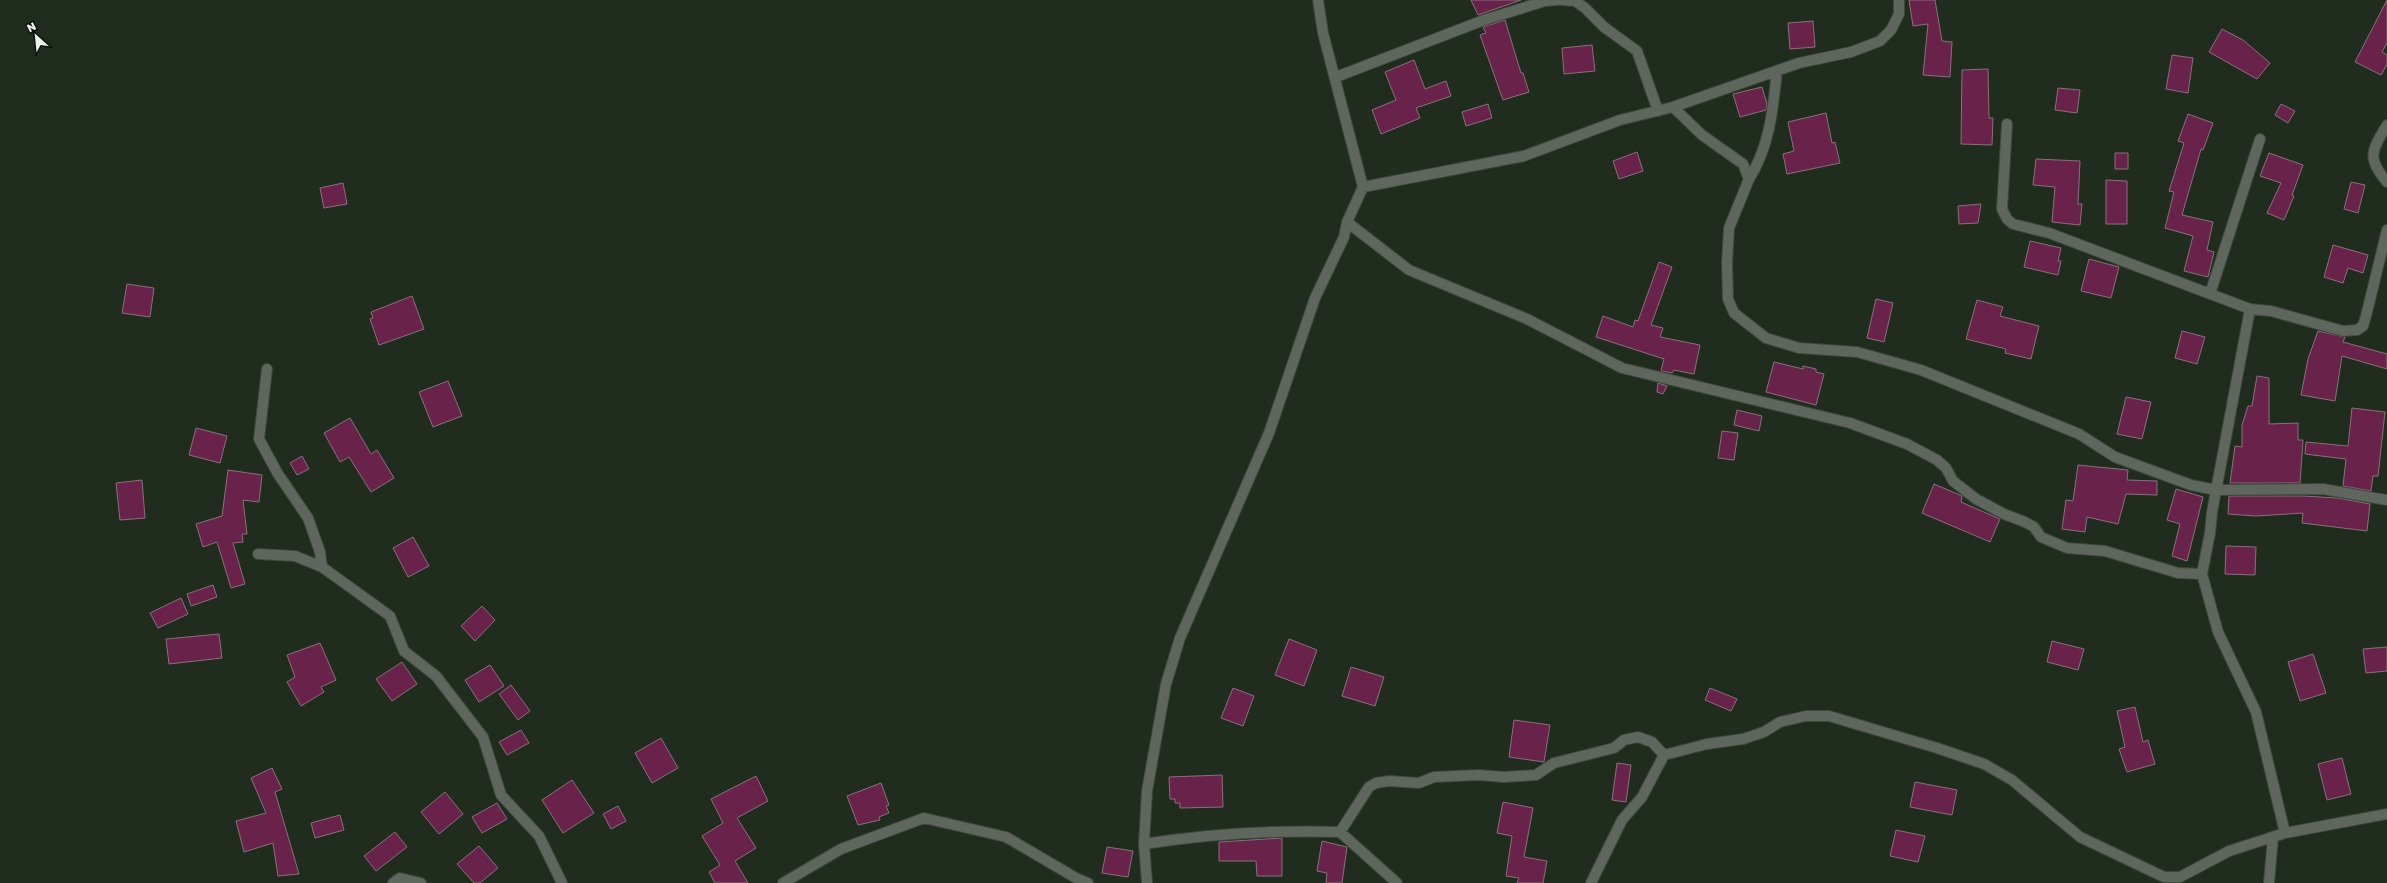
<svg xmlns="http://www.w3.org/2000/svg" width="2387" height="883" viewBox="0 0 2387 883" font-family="'Golos Text',sans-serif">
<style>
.building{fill:#69234b;stroke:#87717b}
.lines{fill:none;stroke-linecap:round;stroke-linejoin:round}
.street-casing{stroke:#3c493b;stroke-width:12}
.street{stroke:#5f665e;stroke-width:10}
</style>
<rect width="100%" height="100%" fill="#202d1e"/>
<path class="building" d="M1471,0H1521L1478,15Z
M1909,0H1935L1942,41L1952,42L1950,77L1923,75L1928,24L1913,26Z
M2387,0V43L2382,52L2387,55V64L2381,75L2355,62Z
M1505,20L1521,73H1523L1529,92L1503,100L1480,35L1486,33L1483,27Z
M1813,21L1815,47L1790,49L1788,23Z
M2222,29L2243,40L2270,63L2257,79L2209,52Z
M1592,45L1595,71L1564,74L1562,48Z
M2172,55L2193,58L2188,93L2166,89Z
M1414,60L1425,89L1446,81L1451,96L1416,108L1420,118L1381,134L1372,110L1396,100L1385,72Z
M1988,69L1989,118H1993L1992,145L1961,144L1962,70Z
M1762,87L1767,104L1766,110L1740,117L1733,94Z
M2058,88L2080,90L2077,113L2055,110Z
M1488,104L1492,118L1466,126L1462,112Z
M2281,104L2295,111L2288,123L2275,115Z
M1826,113L1832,143L1835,142L1840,163L1787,174L1783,154L1794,151L1788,122Z
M2188,114L2213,123L2203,150L2201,149L2182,215L2213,222L2207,250L2214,252L2208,277L2184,271L2193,236L2165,228L2174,192L2169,191L2184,143L2178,141Z
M1637,152L1643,171L1619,179L1613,161Z
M2115,153H2128V169H2115Z
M2269,153L2303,165L2292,195L2294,196L2284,220L2267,213L2281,183L2260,176Z
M2036,159L2080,161L2078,204H2082L2080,225L2052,222L2055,187L2033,185Z
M2106,180L2127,181V224H2106Z
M2351,182L2365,185L2358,213L2344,209Z
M343,183L347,204L324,208L320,188Z
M1981,204L1978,223L1959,224L1958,206Z
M2030,241L2061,248L2058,261H2061L2058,275L2024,267Z
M2333,245L2368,255L2363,273L2348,268L2343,283L2324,277Z
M2089,259L2119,267L2111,298L2081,291Z
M1659,262L1672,267L1651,325L1663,328L1660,337L1700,345L1694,374L1674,370L1672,373L1661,371L1664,359L1596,337L1603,316L1633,327L1635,320L1638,321Z
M127,284L154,288L150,317L122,313Z
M412,296L424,329L379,345L370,319L373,318L371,312Z
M1876,299L1893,303L1884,342L1867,338Z
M1977,300L2003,307L2000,316L2039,326L2031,359L2005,353L2006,349L1966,339Z
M2182,331L2205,337L2197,364L2175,358Z
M2318,331L2345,337L2343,342L2387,354V369L2342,356L2335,401L2301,395L2308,359Z
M1774,362L1803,369V366L1816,369V372L1824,374L1816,405L1766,392Z
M2257,376L2269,378V424L2298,423V440H2303L2300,483H2230L2235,446L2242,447V425L2248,406H2252Z
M448,381L462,416L433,427L419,392Z
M1658,383L1667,386L1663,394L1657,392Z
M2126,397L2151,402L2142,439L2117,434Z
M2352,408L2385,412L2378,476H2373L2371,491L2343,486L2346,459L2305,454L2306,442L2348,446Z
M1737,410L1762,416L1759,431L1734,425Z
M350,418L371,454L377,450L394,478L371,492L349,457L340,462L324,433Z
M196,428L227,436L220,463L189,455Z
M1722,431L1738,433L1734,460L1718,458Z
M302,456L309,469L297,475L290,463Z
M2078,465L2128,470L2127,480L2157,481V495L2126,494L2118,524L2087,517L2085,532L2062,529L2066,500L2073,501Z
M228,470L262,475L259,502L243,500L247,534H242L243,542L233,543L245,584L231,588L217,542L203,547L196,524L222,516Z
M142,480L145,518L120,520L116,483Z
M1934,484L1962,496L1961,502L2000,519L1990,542L1922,513Z
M2176,489L2203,497L2187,561L2172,556L2180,524L2167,520Z
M2229,496H2303L2338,498L2370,504L2367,531L2302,523L2303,513L2256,516L2228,514Z
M413,537L429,566L408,577L393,548Z
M2226,546L2256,547L2255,575L2225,574Z
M213,585L217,597L191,606L187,594Z
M181,598L188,614L158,628L150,613Z
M482,606L495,620L475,641L461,626Z
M219,634L222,658L169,664L166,639Z
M1289,639L1317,650L1304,686L1275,675Z
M2052,641L2084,649L2078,670L2047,662Z
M320,643L336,680L321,687L324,692L301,706L287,682L295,677L287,655Z
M2387,647V671L2366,673L2363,649Z
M2313,654L2326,693L2300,701L2288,662Z
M402,662L417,684L392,701L376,679Z
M490,665L504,686L479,702L465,680Z
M1351,667L1384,677L1375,706L1342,696Z
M511,685L530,711L518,720L499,694Z
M1233,688L1254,696L1243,726L1221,718Z
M1710,688L1737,699L1731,711L1705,700Z
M2135,707L2143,742L2148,740L2155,764L2127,772L2119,749L2125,747L2117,711Z
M1514,720L1550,725L1544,762L1509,757Z
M521,730L529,743L507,755L499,742Z
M661,738L678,768L652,783L635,753Z
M2342,758L2351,794L2327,800L2318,764Z
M1617,763L1631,765L1626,802L1612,800Z
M272,768L282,789L275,792L299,874L278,876L273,843L244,852L236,821L266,813L251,778Z
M1222,775L1223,807L1180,808V803H1175V799H1170L1169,777Z
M756,776L768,801L737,818L756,848L735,861L748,883H715L709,872L720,865L702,836L723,823L711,799Z
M572,780L594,813L563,833L542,800Z
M1915,782L1957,790L1952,815L1910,807Z
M881,783L889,805L886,806L889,813L879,817L880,820L858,825L847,796Z
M445,792L463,814L439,834L421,812Z
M1503,802L1533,808L1524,857L1547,861L1543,883H1517L1519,878L1506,876L1512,836L1497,833Z
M497,803L507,819L482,833L472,817Z
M618,806L626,821L611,829L603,814Z
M340,815L344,830L315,838L311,823Z
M1896,830L1925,836L1918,862L1890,856Z
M395,832L407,847L376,871L364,856Z
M1282,838V876H1257L1256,861H1219V842Z
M1322,841L1347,847L1342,883H1326L1327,873L1317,871Z
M479,846L498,868L480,883H474L457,864Z
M1107,847L1133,851L1128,877L1102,873Z"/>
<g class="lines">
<g class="street-casing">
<path id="street" d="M1562,0L1575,1L1585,8L1604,27L1637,51L1658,111
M1336,77L1484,20L1545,1L1557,0
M1673,107L1799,63L1851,52L1880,41L1891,30L1899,14V0
M2007,124L2002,209L2007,219L2013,224L2049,233L2250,309
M2387,125C2372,150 2366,158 2387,182
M1749,179C1770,146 1773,108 1777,71
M1363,187L1524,156L1620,120L1673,107L1702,135L1743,164L1749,179L1729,228L1727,264L1728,299L1734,313L1766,338L1799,348L1857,352L1921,370L2079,434L2115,457L2191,485L2216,490L2323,489L2387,500
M1347,222L1409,270L1527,319L1622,368L1850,423L1907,444L1937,460L1946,468L1953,481L1976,499L2004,514L2025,522L2034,527L2041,537L2067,548L2105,551L2178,573L2202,574L2210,533L2212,512L2250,309L2271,311L2343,331L2357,330L2363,326L2367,312L2387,230
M2210,294L2260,139
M267,369L259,439L278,474L308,518L320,552L322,567
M258,554L295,556L322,567L390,616L404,651L436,676L483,737L501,795L539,836L562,883
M2202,574L2218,632L2256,712L2285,833
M1664,755L1707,744L1743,739L1764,732L1780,722L1806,716H1829L1937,748L1984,764L2012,780L2080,837L2164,877H2180L2229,851L2285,833L2387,814
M1340,832L1397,883
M1144,844C1208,834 1274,830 1340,832L1369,787L1376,783L1389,781L1419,783L1434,777L1478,775L1504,777L1536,775L1554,763L1614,748L1624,740L1638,737L1652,742L1664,755L1642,797L1622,820L1591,883
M393,883L400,878L421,883
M783,883L841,849L924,818L1006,837L1076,878L1088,883
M1147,883L1144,844L1147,791L1166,684L1180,638L1269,433L1315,298L1344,237L1347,222L1363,187L1323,33L1318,0
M2269,883L2273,837"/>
</g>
<use href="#street" class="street"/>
</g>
<g transform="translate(36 36) rotate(333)" stroke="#0e130d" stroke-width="3" paint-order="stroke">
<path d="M0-3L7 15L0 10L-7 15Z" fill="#ebf4ea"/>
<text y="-6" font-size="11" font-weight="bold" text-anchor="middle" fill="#ebf4ea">N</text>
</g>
</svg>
